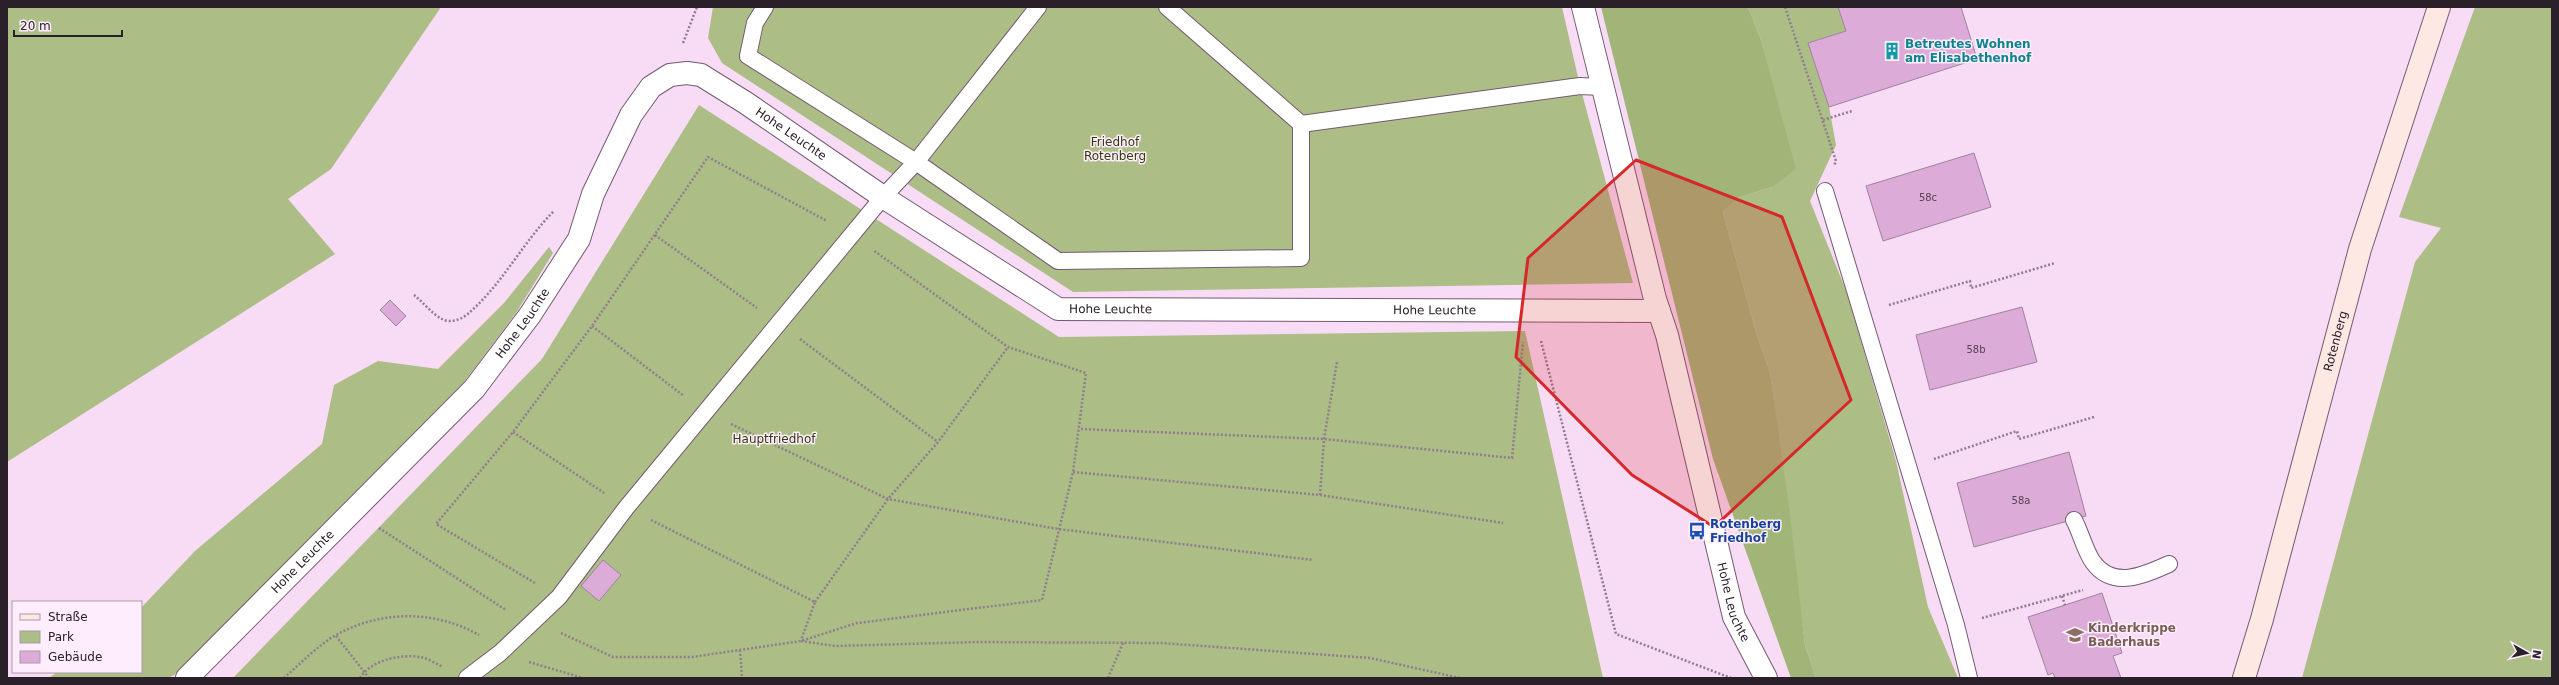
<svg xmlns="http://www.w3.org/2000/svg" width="2559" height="685" viewBox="0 0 2559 685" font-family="'DejaVu Sans',sans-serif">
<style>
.green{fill:#acbd86}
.forest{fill:#a2b579}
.building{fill:#dcabd8;stroke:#9d839b}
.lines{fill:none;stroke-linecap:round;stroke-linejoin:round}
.lane-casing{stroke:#735b71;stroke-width:18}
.street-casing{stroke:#735b71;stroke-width:24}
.secondary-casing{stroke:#735b71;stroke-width:24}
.path{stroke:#907d8e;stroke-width:2.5;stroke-dasharray:2 2;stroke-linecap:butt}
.lane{stroke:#fff;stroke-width:16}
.street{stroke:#fff;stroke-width:22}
.secondary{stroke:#fee8e4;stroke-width:22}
.marked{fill:#d62828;fill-opacity:0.2;stroke:#d62828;stroke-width:3;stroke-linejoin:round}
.labels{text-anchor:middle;stroke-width:3;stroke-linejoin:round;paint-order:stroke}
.number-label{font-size:10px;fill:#564355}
.culture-label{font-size:12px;font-weight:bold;fill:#0d838f;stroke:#feedfc;text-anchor:start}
.street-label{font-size:12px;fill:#2a2029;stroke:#feedfc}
.park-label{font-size:12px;fill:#303b0e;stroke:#feedfc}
.transit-label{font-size:12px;font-weight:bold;fill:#164399;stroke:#feedfc;text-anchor:start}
.education-label{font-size:12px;font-weight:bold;fill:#785e54;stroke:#feedfc;text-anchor:start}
</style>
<rect width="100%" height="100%" fill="#f8dbf5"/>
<path class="green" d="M7,7H441L331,169L288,199L335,254L7,462Z
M713,7H1562L1580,86L1633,283L1073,292L722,63L708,38Z
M1748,7H1838L1846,31L1808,43L1829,107L1836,145L1810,201L1847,293L1896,461L1928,607L1958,678H1816L1805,645L1770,372L1756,332L1723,212L1738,198L1772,187L1774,94L1760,37Z
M2475,7H2552V678H2302L2415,262L2441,228L2399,217Z
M699,105L1059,337L1525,331L1603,678H233L542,359Z
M549,247L553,253L516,313L464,382L174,675L168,678H49L57,672H141V608L195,551L322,444L334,385L378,361L438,369L504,303Z"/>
<path class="forest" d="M1601,7H1748L1760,37L1796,169L1772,187L1738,198L1723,212L1756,332L1770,372L1790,514L1805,645L1816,678H1791L1713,459Z"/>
<path class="building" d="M1838,7H1961L1977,59L1829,107L1808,43L1846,31Z
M1974,153L1991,207L1883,241L1866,186Z
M390,300L406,316L396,326L380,310Z
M2022,307L2037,362L1930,390L1916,335Z
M2069,452L2086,516L1974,547L1957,483Z
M603,560L621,575L599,601L581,586Z
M2102,593L2122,653L2113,656L2121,678H2055L2053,673L2048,675L2028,617Z"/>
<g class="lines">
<g class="lane-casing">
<path id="lane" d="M765,7L755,23L748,56L916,162L1058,261L1301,258V124L1580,86L1602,87
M1167,7L1301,124
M1825,191L1956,625L1969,678
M2074,520C2081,533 2085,551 2093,562C2113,590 2145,575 2169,564
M467,678L500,653L559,597L626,508L883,197L916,162L1038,7"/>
</g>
<g class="street-casing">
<g id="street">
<path id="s1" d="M1583,7L1655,299L1667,335L1734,617L1766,678"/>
<path id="s2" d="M187,678L474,389L530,315L579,239L593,194L631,115L651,87L670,75L687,73L701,75L746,103L883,197L1058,309L1659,311"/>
</g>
</g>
<g class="secondary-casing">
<g id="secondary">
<path id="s3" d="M2244,678L2262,619L2360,249L2439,7"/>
</g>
</g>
<path class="path" d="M1785,7L1836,161L1834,166
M683,43L697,7
M1823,120L1852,111
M655,235L757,308
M414,295C423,302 432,314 442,319C451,324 463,319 470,312C503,283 523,242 554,211
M1889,305L1970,281L1971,288L2055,263
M592,326L684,396
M800,339L938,442
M1541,341L1616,634L1731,678
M731,424L888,499L1058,529L1313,560
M1081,429L1324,439L1512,458L1523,342
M513,432L604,493
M1934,459L2017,431L2019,439L2094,417
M1073,472L1320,495L1503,523
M1320,495L1324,439L1337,362
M651,520L815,602L801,640
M379,528L506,610
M535,583L436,524L513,432L592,326L708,157L827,221
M2062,596L2065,605
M815,602L888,499L938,442L1008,347
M1982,618L2083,590
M561,633L613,657H692L801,641L857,623L1042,600L1073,472L1086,373L1008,347L873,250
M336,636L369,678
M801,641L835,646L977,642L1161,643L1370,658L1460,678
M740,650L742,678
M529,662L583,678
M284,678C300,664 317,646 336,635C381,610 435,610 479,635
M360,678C371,660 400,654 420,657C428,658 436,664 443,667
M1108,678L1123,643"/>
<use href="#lane" class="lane"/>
<use href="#street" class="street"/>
<use href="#secondary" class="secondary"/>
</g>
<path class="marked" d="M1636,160L1782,217L1851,400L1714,527L1632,475L1516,357L1528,258Z"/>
<defs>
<g id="building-bare" transform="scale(1.38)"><path d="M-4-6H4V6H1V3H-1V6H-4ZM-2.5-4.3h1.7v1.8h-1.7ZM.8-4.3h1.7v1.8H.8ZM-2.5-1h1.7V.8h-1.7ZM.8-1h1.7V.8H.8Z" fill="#0f9aa8" stroke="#feedfc" stroke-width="2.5" paint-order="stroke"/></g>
<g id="bus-bare" transform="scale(1.38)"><path d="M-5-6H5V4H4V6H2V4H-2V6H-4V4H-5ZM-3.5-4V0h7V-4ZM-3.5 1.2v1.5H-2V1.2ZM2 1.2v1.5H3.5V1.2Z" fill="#1a4fb4" stroke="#feedfc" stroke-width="2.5" paint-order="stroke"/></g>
<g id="school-bare" transform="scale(1.38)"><path d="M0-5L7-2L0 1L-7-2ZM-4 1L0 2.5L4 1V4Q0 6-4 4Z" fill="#8d6e63" stroke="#feedfc" stroke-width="2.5" paint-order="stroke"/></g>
</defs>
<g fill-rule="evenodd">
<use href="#building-bare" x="1892" y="51"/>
<use href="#bus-bare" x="1697" y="531"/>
<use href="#school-bare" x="2075" y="635"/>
</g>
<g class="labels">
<g class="number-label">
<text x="1928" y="201">58c</text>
<text x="1976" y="353">58b</text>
<text x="2021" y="504">58a</text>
</g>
<g class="culture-label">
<text x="1905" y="48">Betreutes Wohnen<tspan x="1905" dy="14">am Elisabethenhof</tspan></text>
</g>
<g class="street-label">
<text dy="4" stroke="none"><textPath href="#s2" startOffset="921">Hohe Leuchte</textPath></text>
<text dy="4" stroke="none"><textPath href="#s2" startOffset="1293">Hohe Leuchte</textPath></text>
<text dy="4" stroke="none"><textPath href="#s2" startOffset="1617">Hohe Leuchte</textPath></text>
<text dy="4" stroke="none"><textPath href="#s2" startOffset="489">Hohe Leuchte</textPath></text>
<text dy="4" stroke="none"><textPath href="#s3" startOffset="349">Rotenberg</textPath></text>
<text dy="4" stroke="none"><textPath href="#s2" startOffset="164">Hohe Leuchte</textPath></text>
<text dy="4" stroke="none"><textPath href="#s1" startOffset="614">Hohe Leuchte</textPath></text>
</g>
<g class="park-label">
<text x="1115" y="146">Friedhof<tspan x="1115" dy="14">Rotenberg</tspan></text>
<text x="774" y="443">Hauptfriedhof</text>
</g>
<g class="transit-label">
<text x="1710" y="528">Rotenberg<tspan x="1710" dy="14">Friedhof</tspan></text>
</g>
<g class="education-label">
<text x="2088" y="632">Kinderkrippe<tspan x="2088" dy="14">Baderhaus</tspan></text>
</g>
</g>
<rect width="2559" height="685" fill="none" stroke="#2a2029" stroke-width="16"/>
<rect x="12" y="601" width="130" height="72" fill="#feedfc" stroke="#a99ba8"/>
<rect x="20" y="614" width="20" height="6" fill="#fee8e4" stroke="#a99ba8"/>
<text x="48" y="621" font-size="12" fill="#2a2029">Straße</text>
<rect x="20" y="631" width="20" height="12" fill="#acbd86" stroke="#a99ba8"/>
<text x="48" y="641" font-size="12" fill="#2a2029">Park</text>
<rect x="20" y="651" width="20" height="12" fill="#dcabd8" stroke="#a99ba8"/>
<text x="48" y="661" font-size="12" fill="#2a2029">Gebäude</text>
<g transform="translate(2527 653) rotate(98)" stroke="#feedfc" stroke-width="3" paint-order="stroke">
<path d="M0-3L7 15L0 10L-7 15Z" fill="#2a2029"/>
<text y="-6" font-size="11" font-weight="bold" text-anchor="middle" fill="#2a2029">N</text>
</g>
<path d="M14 30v6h108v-6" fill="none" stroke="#2a2029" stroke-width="2"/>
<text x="20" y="30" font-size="12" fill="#2a2029" stroke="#feedfc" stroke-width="3" paint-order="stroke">20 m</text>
</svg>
